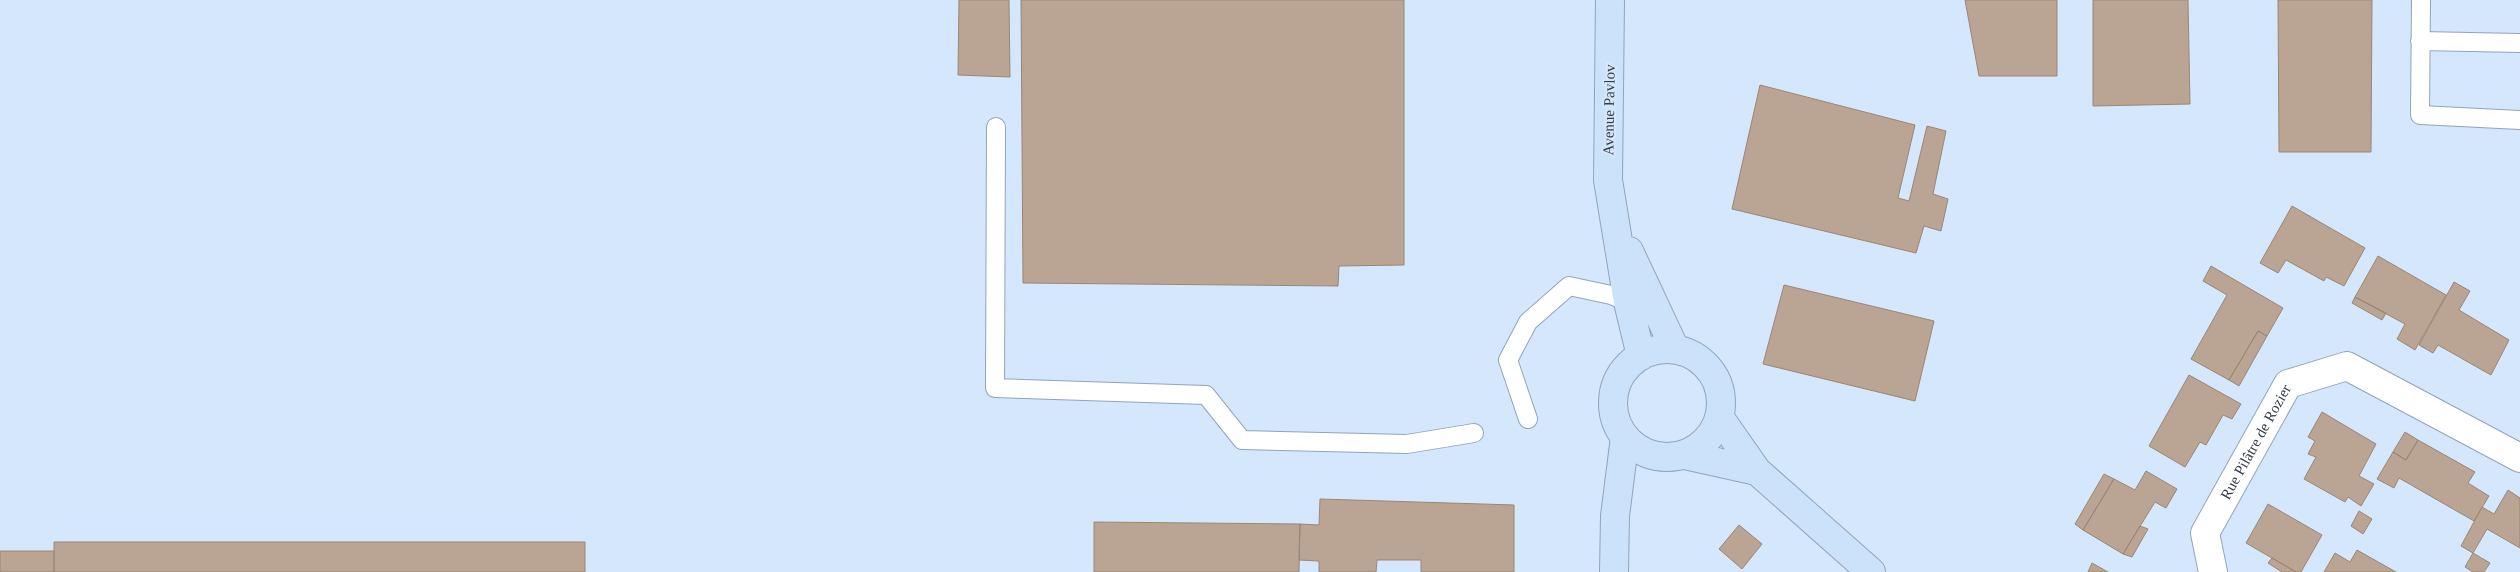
<svg xmlns="http://www.w3.org/2000/svg" width="2520" height="572" viewBox="0 0 2520 572" font-family="'Times New Roman',serif">
<style>
.building{fill:#baa493;stroke:#9b8675}
.lines{fill:none;stroke-linecap:round;stroke-linejoin:round}
.lane-casing{stroke:#92a4b8;stroke-width:20}
.street-casing{stroke:#92a4b8;stroke-width:30}
.secondary-casing{stroke:#92a4b8;stroke-width:30}
.lane{stroke:#fff;stroke-width:18}
.street{stroke:#fff;stroke-width:28}
.secondary{stroke:#cce2fb;stroke-width:28}
.labels{text-anchor:middle;stroke-width:4.5;stroke-linejoin:round;paint-order:stroke}
.street-label{font-size:15px;fill:#353c45;stroke:#d4e7fd}
</style>
<rect width="100%" height="100%" fill="#d4e7fd"/>
<path class="building" d="M959,0H1009L1010,77L958,75Z
M1021,0H1404V265L1339,266L1338,286L1023,283Z
M1965,0H2057V76H1979Z
M2093,0H2188L2190,104L2093,106Z
M2278,0H2372L2371,152H2279Z
M1760,85L1915,125L1898,198L1909,201L1927,126L1946,131L1933,194L1948,199L1941,231L1924,226L1916,253L1732,209Z
M2292,206L2365,248L2344,286L2326,277L2324,281L2286,260L2278,273L2260,263Z
M2378,256L2446,295L2415,350L2397,339L2405,324L2355,297Z
M2211,266L2283,308L2267,336L2258,331L2229,380L2191,359L2227,295L2203,281Z
M2454,282L2470,291L2459,310L2509,340L2491,375L2438,345L2433,353L2419,345Z
M1784,285L1934,321L1915,401L1763,364Z
M2355,297L2386,313L2382,320L2352,303Z
M2258,331L2267,336L2239,386L2229,380Z
M2189,375L2241,404L2232,419L2223,415L2206,445L2200,442L2185,467L2149,446Z
M2322,412L2376,444L2359,476L2374,484L2361,506L2348,497L2345,502L2304,479L2316,457L2308,454L2315,441L2308,437Z
M2405,432L2418,440L2406,460L2393,452Z
M2418,440L2475,472L2468,483L2489,496L2474,521L2399,478L2394,488L2377,479L2393,452L2406,460Z
M2146,471L2177,489L2166,508L2155,502L2123,554L2083,530L2114,479L2135,490Z
M2104,474L2114,479L2083,530L2075,524Z
M2508,490L2520,498V548L2487,529L2473,553L2461,546L2482,507L2494,514Z
M1320,499L1514,505V572H1421V560H1377L1376,572H1319V561L1299,560L1300,524L1319,525Z
M2268,504L2322,535L2301,572H2296L2246,543Z
M2359,511L2372,519L2363,534L2351,526Z
M1094,522L1300,524L1299,572H1094Z
M1739,525L1762,544L1742,569L1719,549Z
M2140,526L2148,529L2132,557L2123,554Z
M54,542H585V572H54Z
M2357,550L2396,572H2324L2335,553L2350,562Z
M0,551H54V572H0Z
M2473,553L2490,563L2484,572H2473L2465,567Z
M2272,558L2296,572H2282L2268,563Z
M2092,563L2108,572H2088Z"/>
<g class="lines">
<g class="lane-casing">
<path id="lane" d="M2421,0L2420,115L2520,120
M2420,41L2520,43
M996,127L995,388L1206,395L1242,440L1407,444L1474,433
M1528,419L1508,360L1528,322L1569,286L1611,295L1628,302"/>
</g>
<g class="street-casing">
<g id="street">
<path id="s1" d="M2213,572L2205,533L2288,384L2347,366L2520,458"/>
</g>
</g>
<g class="secondary-casing">
<path id="secondary" d="M1610,0L1608,180L1628,302L1641,356
M1629,251L1675,349
M1613 403a54 54 0 1 1 108 0a54 54 0 1 1-108 0Z
M1720,418L1757,471L1871,572
M1685,455L1757,471
M1614,572L1615,516L1625,437"/>
</g>
<use href="#lane" class="lane"/>
<use href="#street" class="street"/>
<use href="#secondary" class="secondary"/>
</g>
<g class="labels">
<g class="street-label">
<text transform="translate(1609 110) rotate(-89)" y="5">Avenue Pavlov</text>
<text dy="5" stroke="none"><textPath href="#s1" startOffset="144">Rue Pilâtre de Rozier</textPath></text>
</g>
</g>
</svg>
